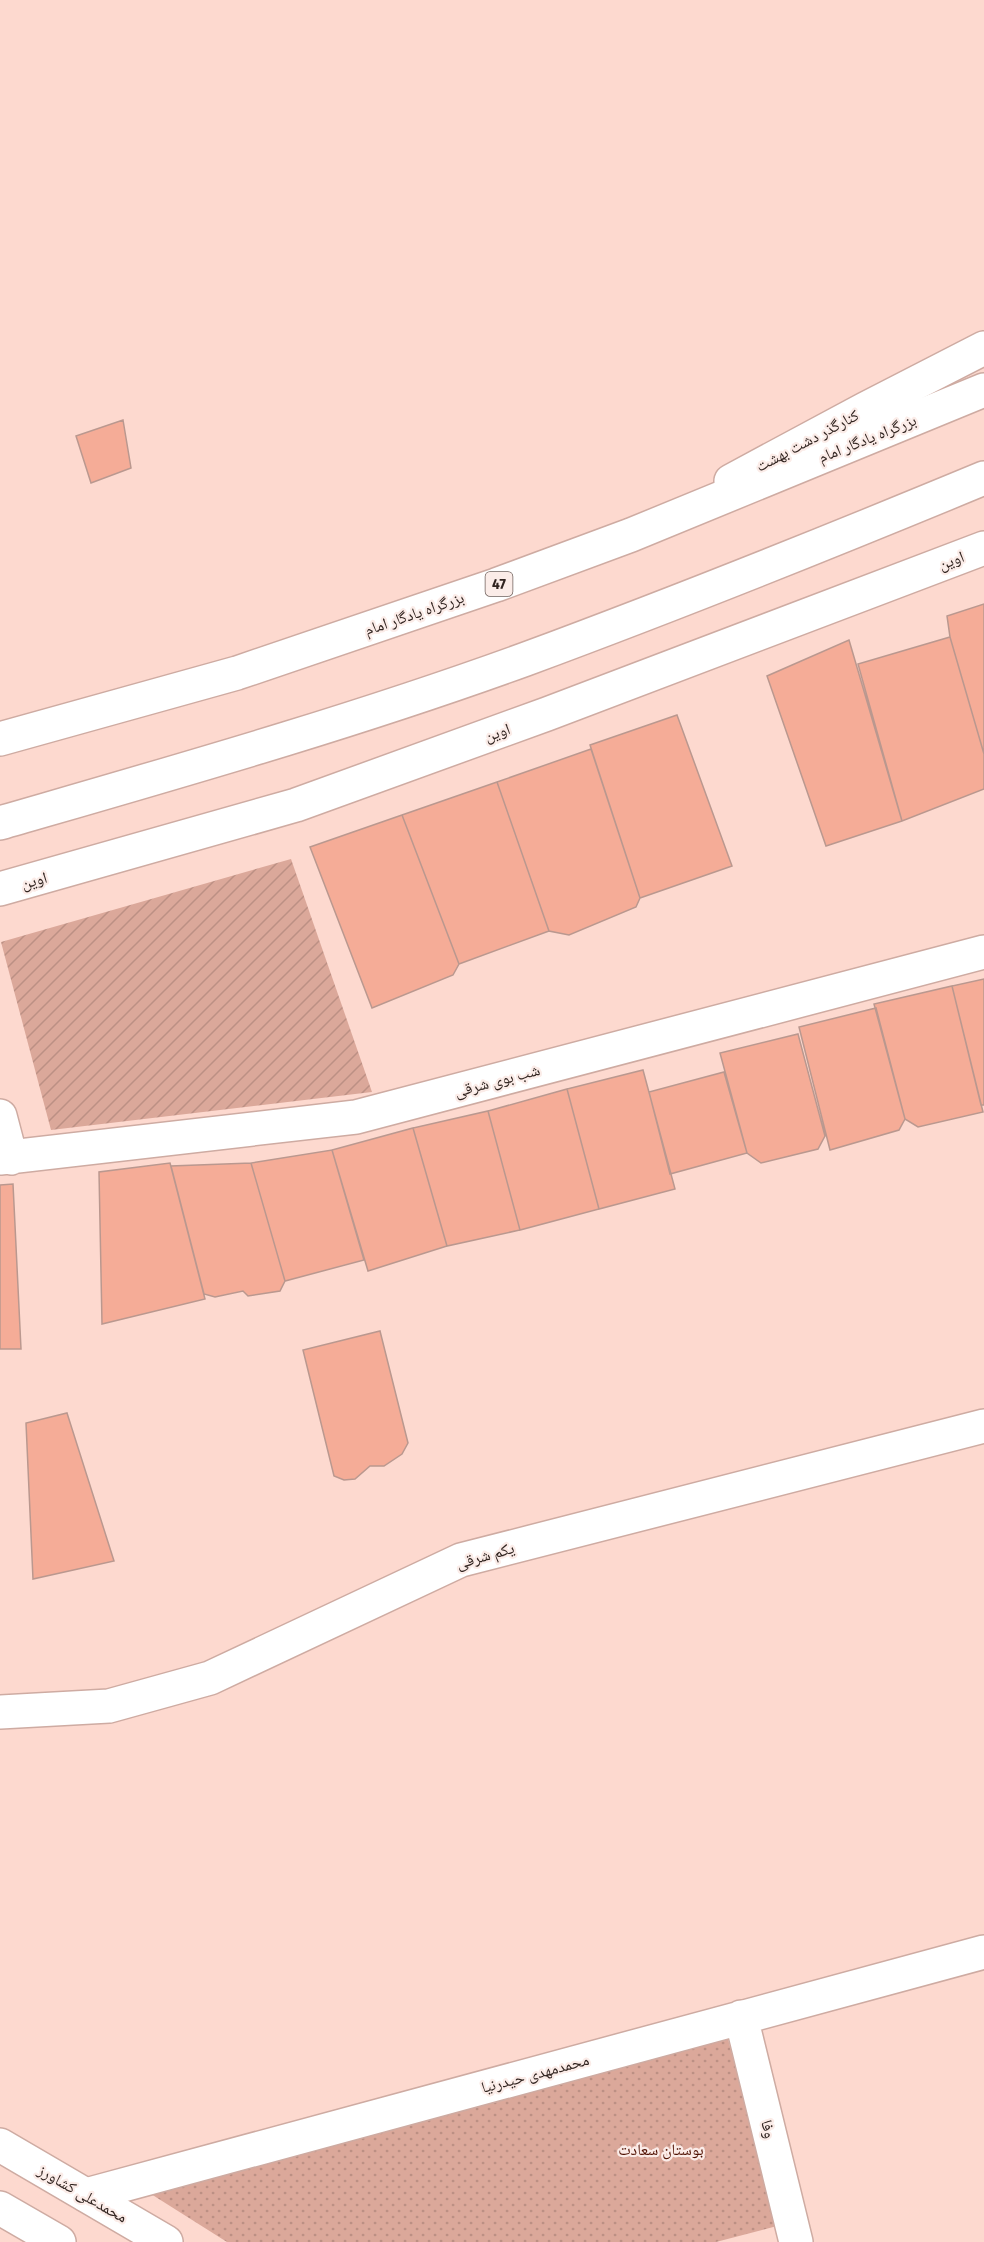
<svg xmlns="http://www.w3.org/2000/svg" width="984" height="2242" viewBox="0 0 984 2242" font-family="'Fira Sans Condensed','Noto Naskh Arabic',sans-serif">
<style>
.park{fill:url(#park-dots)}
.garden{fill:url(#garden-furrows)}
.building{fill:#f5ac97;stroke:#ba988f;stroke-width:1.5}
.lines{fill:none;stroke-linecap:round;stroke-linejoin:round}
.minor-casing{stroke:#ceaba2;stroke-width:36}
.major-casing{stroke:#ceaba2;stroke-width:36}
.highway-casing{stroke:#ceaba2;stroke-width:36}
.minor{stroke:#fff;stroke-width:33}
.major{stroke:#fff;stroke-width:33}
.highway{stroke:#fff;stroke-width:33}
.labels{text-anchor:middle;stroke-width:4.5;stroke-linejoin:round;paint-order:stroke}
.shield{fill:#fbece8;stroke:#6e605c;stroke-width:1.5}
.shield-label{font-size:15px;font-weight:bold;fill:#312420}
.street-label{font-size:16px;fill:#312420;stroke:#fbece8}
.park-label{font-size:16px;fill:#4f1000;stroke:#fbece8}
</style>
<defs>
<pattern id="park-dots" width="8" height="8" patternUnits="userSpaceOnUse" patternTransform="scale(1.5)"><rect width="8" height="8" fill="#dba89a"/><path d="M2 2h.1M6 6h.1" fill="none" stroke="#bc9084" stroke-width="1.8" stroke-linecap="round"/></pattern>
<pattern id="garden-furrows" width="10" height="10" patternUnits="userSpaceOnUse" patternTransform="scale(1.5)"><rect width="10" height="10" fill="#dba89a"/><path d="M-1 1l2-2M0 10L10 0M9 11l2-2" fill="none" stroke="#bc9084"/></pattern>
</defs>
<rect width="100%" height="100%" fill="#fdd9cf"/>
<path class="park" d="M727,2035L777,2226L716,2242H227L151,2194Z"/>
<path class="garden" d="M291,859L372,1092L51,1130L1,942Z"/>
<path class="building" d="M123,420L131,468L91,483L76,436Z
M984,604V754L950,637L947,616Z
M950,637L984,754V789L902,821L858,664Z
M849,640L902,821L826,846L767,676Z
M677,715L732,866L640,898L590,745Z
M591,749L640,898L636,907L569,935L549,931L497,782Z
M497,782L549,931L459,964L402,815Z
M402,815L459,964L453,975L372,1008L310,847Z
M984,979V1105H981L952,986Z
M952,986L983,1112L918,1127L905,1119L874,1004Z
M876,1008L905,1119L899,1130L830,1150L799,1027Z
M798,1034L825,1136L818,1149L761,1163L747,1153L720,1053Z
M643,1070L675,1189L599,1209L567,1089Z
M724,1072L747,1153L670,1174L649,1092Z
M567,1089L599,1209L520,1230L488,1111Z
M488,1111L520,1230L447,1246L413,1128Z
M413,1128L447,1246L368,1271L332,1150Z
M332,1150L364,1260L285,1281L251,1163Z
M170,1163L205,1299L102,1324L99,1172Z
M251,1163L285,1281L280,1291L248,1296L243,1291L215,1297L204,1294L171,1166Z
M13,1184L21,1349H0V1185Z
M380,1331L408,1443L402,1454L384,1466H370L355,1479L344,1480L334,1476L303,1350Z
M67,1413L114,1561L33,1579L26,1423Z"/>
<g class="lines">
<g class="minor-casing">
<path id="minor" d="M731,481L865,409L984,348
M0,889L296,805L547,714L984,548
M0,1116L11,1158
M0,1158L356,1117L984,952
M0,1712L109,1706L210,1678L461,1560L984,1426
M741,2017L796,2242
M86,2195L984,1952"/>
</g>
<g class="major-casing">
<path id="major" d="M0,2145L166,2242
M0,2208L59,2242"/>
</g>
<g class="highway-casing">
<path id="highway" d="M0,739L237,673L496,585L631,535L984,390
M0,823C176,772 353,722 526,659C680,602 832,541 984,478"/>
</g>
<use href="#minor" class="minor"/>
<use href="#major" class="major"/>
<use href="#highway" class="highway"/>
</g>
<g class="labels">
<rect class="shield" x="485.5" y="572" width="27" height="24" rx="4.5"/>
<g class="shield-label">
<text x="499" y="589">47</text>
</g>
<g class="street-label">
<text transform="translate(867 438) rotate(-22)" y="6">بزرگراه یادگار امام</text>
<text transform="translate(807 440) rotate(-28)" y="6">کنارگذر دشت بهشت</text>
<text transform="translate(951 560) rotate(-21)" y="6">اوین</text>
<text transform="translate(414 613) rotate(-19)" y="6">بزرگراه یادگار امام</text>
<text transform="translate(497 732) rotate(-20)" y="6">اوین</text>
<text transform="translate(34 880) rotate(-16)" y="6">اوین</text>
<text transform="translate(497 1080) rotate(-15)" y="6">شب بوی شرقی</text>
<text transform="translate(485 1555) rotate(-16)" y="6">یکم شرقی</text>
<text transform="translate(535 2073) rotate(-15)" y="6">محمدمهدی حیدرنیا</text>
<text transform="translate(769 2129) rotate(76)" y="6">وفا</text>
<text transform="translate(83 2193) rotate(30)" y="6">محمدعلی کشاورز</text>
</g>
<g class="park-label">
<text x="661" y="2155">بوستان سعادت</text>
</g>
</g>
</svg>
